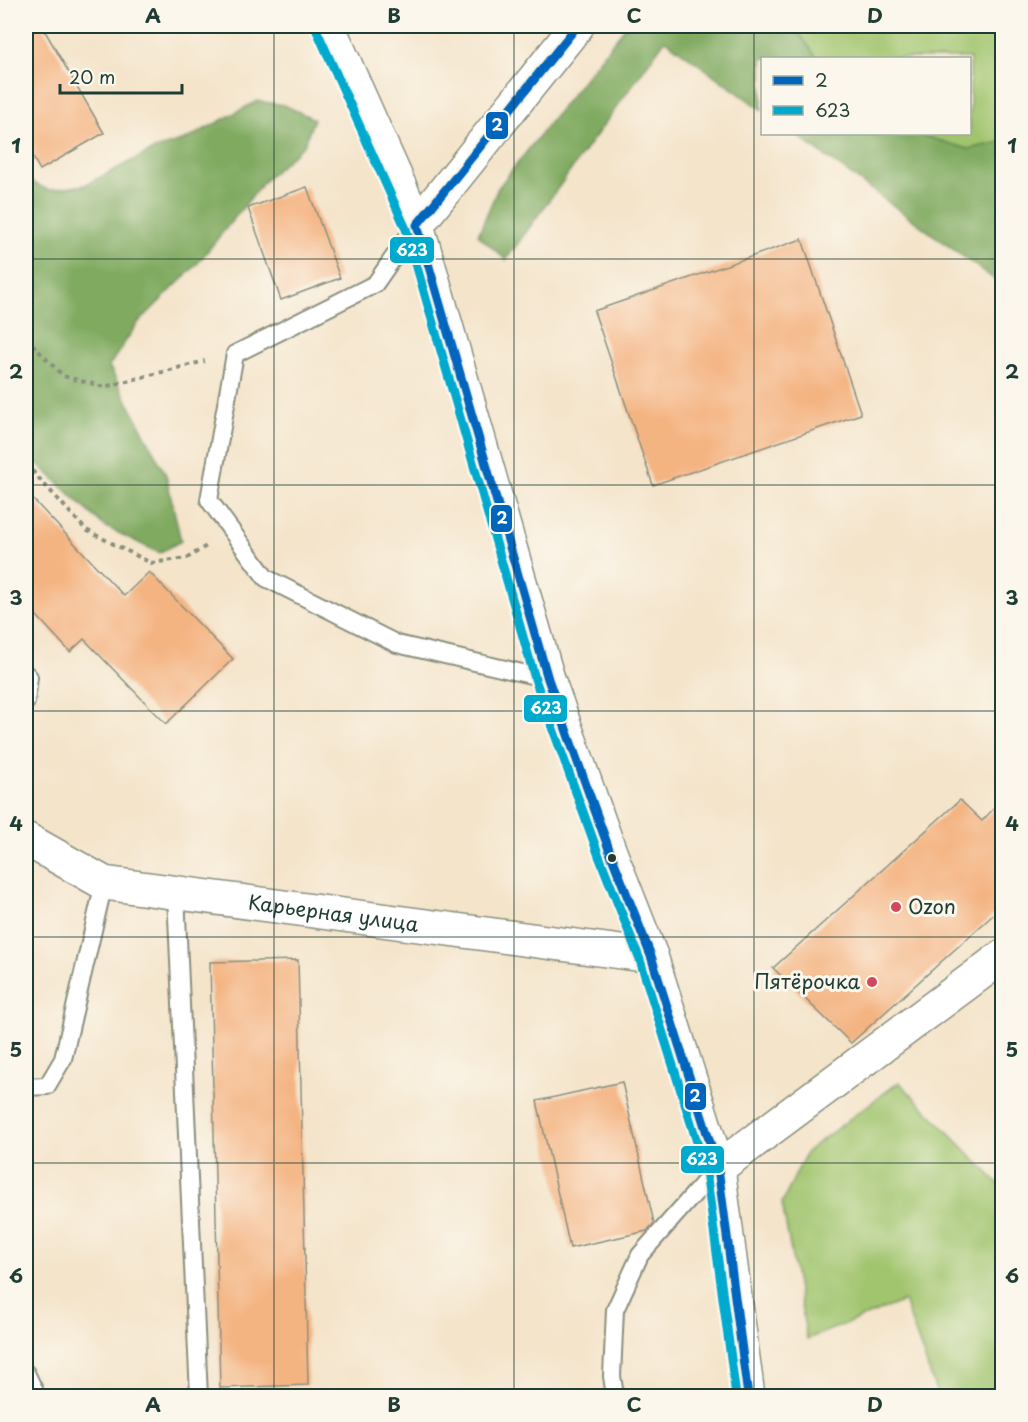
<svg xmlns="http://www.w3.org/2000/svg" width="1028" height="1422" viewBox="0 0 1028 1422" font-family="'Playpen Sans',sans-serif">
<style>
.green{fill:#a1c56e;stroke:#608151;stroke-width:1.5}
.forest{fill:#80aa61;stroke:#50744a;stroke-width:1.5}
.building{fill:#f4b482}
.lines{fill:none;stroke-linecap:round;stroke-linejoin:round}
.service-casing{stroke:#8a907f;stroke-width:20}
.minor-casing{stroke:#8a907f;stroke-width:36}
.tertiary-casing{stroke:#8a907f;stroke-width:36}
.path{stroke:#8a907f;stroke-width:4;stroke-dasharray:4.5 4.5;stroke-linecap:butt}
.service{stroke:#fff;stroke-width:16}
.minor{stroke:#fff;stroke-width:33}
.tertiary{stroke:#fff;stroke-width:33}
.bus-1-casing{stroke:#fbf7ec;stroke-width:14}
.bus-2-casing{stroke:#fbf7ec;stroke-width:14}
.bus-1{stroke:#0065bd;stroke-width:9}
.bus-2{stroke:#00a9ce;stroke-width:9}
.grid{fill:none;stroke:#1f3d34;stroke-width:1.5;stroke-opacity:0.55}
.bus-dot{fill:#1f3d34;stroke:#fbf7ec;stroke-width:2}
.poi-dot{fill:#d1495b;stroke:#fbf7ec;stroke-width:2}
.labels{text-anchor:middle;stroke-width:6;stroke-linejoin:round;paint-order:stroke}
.poi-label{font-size:20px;fill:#1f3d34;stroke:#fbf7ec;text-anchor:start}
.street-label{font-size:20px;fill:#1f3d34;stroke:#fbf7ec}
.line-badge{stroke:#fbf7ec;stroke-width:2}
.badge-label{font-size:16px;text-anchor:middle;font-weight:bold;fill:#fff}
.neatline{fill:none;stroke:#1f3d34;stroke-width:2}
.grid-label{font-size:20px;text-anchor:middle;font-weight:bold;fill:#1f3d34}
</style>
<rect width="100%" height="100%" fill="#fbf7ec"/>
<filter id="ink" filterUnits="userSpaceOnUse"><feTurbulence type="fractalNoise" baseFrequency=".0167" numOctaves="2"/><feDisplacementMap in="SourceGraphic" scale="12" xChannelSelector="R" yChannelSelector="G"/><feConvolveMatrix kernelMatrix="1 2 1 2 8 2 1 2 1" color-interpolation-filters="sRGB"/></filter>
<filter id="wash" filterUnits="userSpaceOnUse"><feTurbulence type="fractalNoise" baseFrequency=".008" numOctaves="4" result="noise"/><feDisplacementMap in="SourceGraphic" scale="24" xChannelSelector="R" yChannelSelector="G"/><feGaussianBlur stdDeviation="1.35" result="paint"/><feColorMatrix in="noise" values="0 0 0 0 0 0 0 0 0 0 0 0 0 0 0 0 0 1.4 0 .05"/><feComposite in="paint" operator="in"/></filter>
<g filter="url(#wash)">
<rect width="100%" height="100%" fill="#f4e4ca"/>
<path class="green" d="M794,26H1002V142L968,149L917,134H970V58H817Z
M899,1082L1002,1187V1396H938L904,1301L807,1339L782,1203L807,1151Z"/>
<path class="forest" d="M626,26H794L817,58H762V110L665,40L506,260L478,235L498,188Z
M257,101L284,105L314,119L304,145L266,179L197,264L137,324L109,366L166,475L181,541L159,553L104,526L26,453V179L48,190L85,185L155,149L185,140Z
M795,134H917L968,149L1002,142V285Z"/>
<g id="blocks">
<path class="building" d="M26,26H42L104,133L40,170L26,145Z
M307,187L340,278L281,300L248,208Z
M802,239L861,414L653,485L594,311Z
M26,492L124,596L149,572L233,659L166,724L84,639L70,652L26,604Z
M960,800L982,821L1002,800V907L851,1043L773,968Z
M298,960L308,1385L220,1388L210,962Z
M622,1082L654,1223L647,1231L570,1248L537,1101Z"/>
</g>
</g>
<g filter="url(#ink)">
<use href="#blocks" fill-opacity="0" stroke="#8a907f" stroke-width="1.5"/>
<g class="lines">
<g class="service-casing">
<path id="service" d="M416,225L375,284L235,354L209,500L266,578L397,644L548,679
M26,674L29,677L26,702
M176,895L199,1396
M26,1087L47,1086L63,1059L104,883
M26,1373L37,1396
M615,1396L612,1376L615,1310L640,1255L717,1168"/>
</g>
<g class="minor-casing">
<g id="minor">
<path d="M417,225L577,26"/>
<path id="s1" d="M26,839L104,883L651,956"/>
<path d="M718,1168L1002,957"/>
</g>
</g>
<g class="tertiary-casing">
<path id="tertiary" d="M328,26L417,225L548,679L610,852L651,956L718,1168L748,1396"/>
</g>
<path class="path" d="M26,338L63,376L104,387L205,361
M26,464L86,530L151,563L187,558L208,545"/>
<use href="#service" class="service"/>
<use href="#minor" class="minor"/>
<use href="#tertiary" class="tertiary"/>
<g class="bus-1-casing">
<path id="bus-1" d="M417,225L548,679L610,852L651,956L718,1168L748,1396
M417,225L577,26"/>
</g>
<g class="bus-2-casing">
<path id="bus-2" d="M317,31L406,229L536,682L599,856L640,960L706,1171L736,1396"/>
</g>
<use href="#bus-1" class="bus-1"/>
<use href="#bus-2" class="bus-2"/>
</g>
</g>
<path class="grid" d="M274,26V1396M514,26V1396M754,26V1396M26,259H1002M26,485H1002M26,711H1002M26,937H1002M26,1163H1002"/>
<circle class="bus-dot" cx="612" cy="858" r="5"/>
<g class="poi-dot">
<circle cx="896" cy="907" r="6"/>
<circle cx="872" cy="982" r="6"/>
</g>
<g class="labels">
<g class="poi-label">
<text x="908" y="914">Ozon</text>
<text x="860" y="989" text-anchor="end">Пятёрочка</text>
</g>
<g class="street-label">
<text dy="7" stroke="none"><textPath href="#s1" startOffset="321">Карьерная улица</textPath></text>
</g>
</g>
<g class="line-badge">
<rect x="485" y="111" width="24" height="29" rx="6" fill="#0065bd"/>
<rect x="389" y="236" width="46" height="28" rx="6" fill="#00a9ce"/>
<rect x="490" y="504" width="23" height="29" rx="6" fill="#0065bd"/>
<rect x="523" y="694" width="45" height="29" rx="6" fill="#00a9ce"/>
<rect x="684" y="1082" width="23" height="29" rx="6" fill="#0065bd"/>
<rect x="680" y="1145" width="45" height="29" rx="6" fill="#00a9ce"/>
</g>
<g class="badge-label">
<text x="497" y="131">2</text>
<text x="412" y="256">623</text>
<text x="502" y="524">2</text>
<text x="546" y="714">623</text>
<text x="695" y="1102">2</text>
<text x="702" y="1165">623</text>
</g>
<rect width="1028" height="1422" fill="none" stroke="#fbf7ec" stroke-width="66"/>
<rect x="761" y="57" width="210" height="78" fill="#fbf7ec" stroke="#a3ada2" stroke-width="1.5"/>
<rect x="773" y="76" width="30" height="9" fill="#0065bd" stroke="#a3ada2" stroke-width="1.5"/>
<text x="815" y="87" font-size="18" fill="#1f3d34">2</text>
<rect x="773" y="106" width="30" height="9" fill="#00a9ce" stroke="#a3ada2" stroke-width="1.5"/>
<text x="815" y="117" font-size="18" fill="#1f3d34">623</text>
<path d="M60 84v9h122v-9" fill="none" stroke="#1f3d34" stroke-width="3"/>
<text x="69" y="84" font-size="18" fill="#1f3d34" stroke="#fbf7ec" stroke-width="4.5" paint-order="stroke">20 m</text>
<rect x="33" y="33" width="962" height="1356" class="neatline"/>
<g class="grid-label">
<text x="153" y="23">A</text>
<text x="394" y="23">B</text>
<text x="634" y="23">C</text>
<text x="875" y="23">D</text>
<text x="16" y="153">1</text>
<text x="1012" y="153">1</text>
<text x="16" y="379">2</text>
<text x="1012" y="379">2</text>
<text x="16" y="605">3</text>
<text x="1012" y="605">3</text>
<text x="16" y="831">4</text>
<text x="1012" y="831">4</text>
<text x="16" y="1057">5</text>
<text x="1012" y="1057">5</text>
<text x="16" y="1283">6</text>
<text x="1012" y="1283">6</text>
<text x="153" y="1412">A</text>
<text x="394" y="1412">B</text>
<text x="634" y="1412">C</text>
<text x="875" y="1412">D</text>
</g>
</svg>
